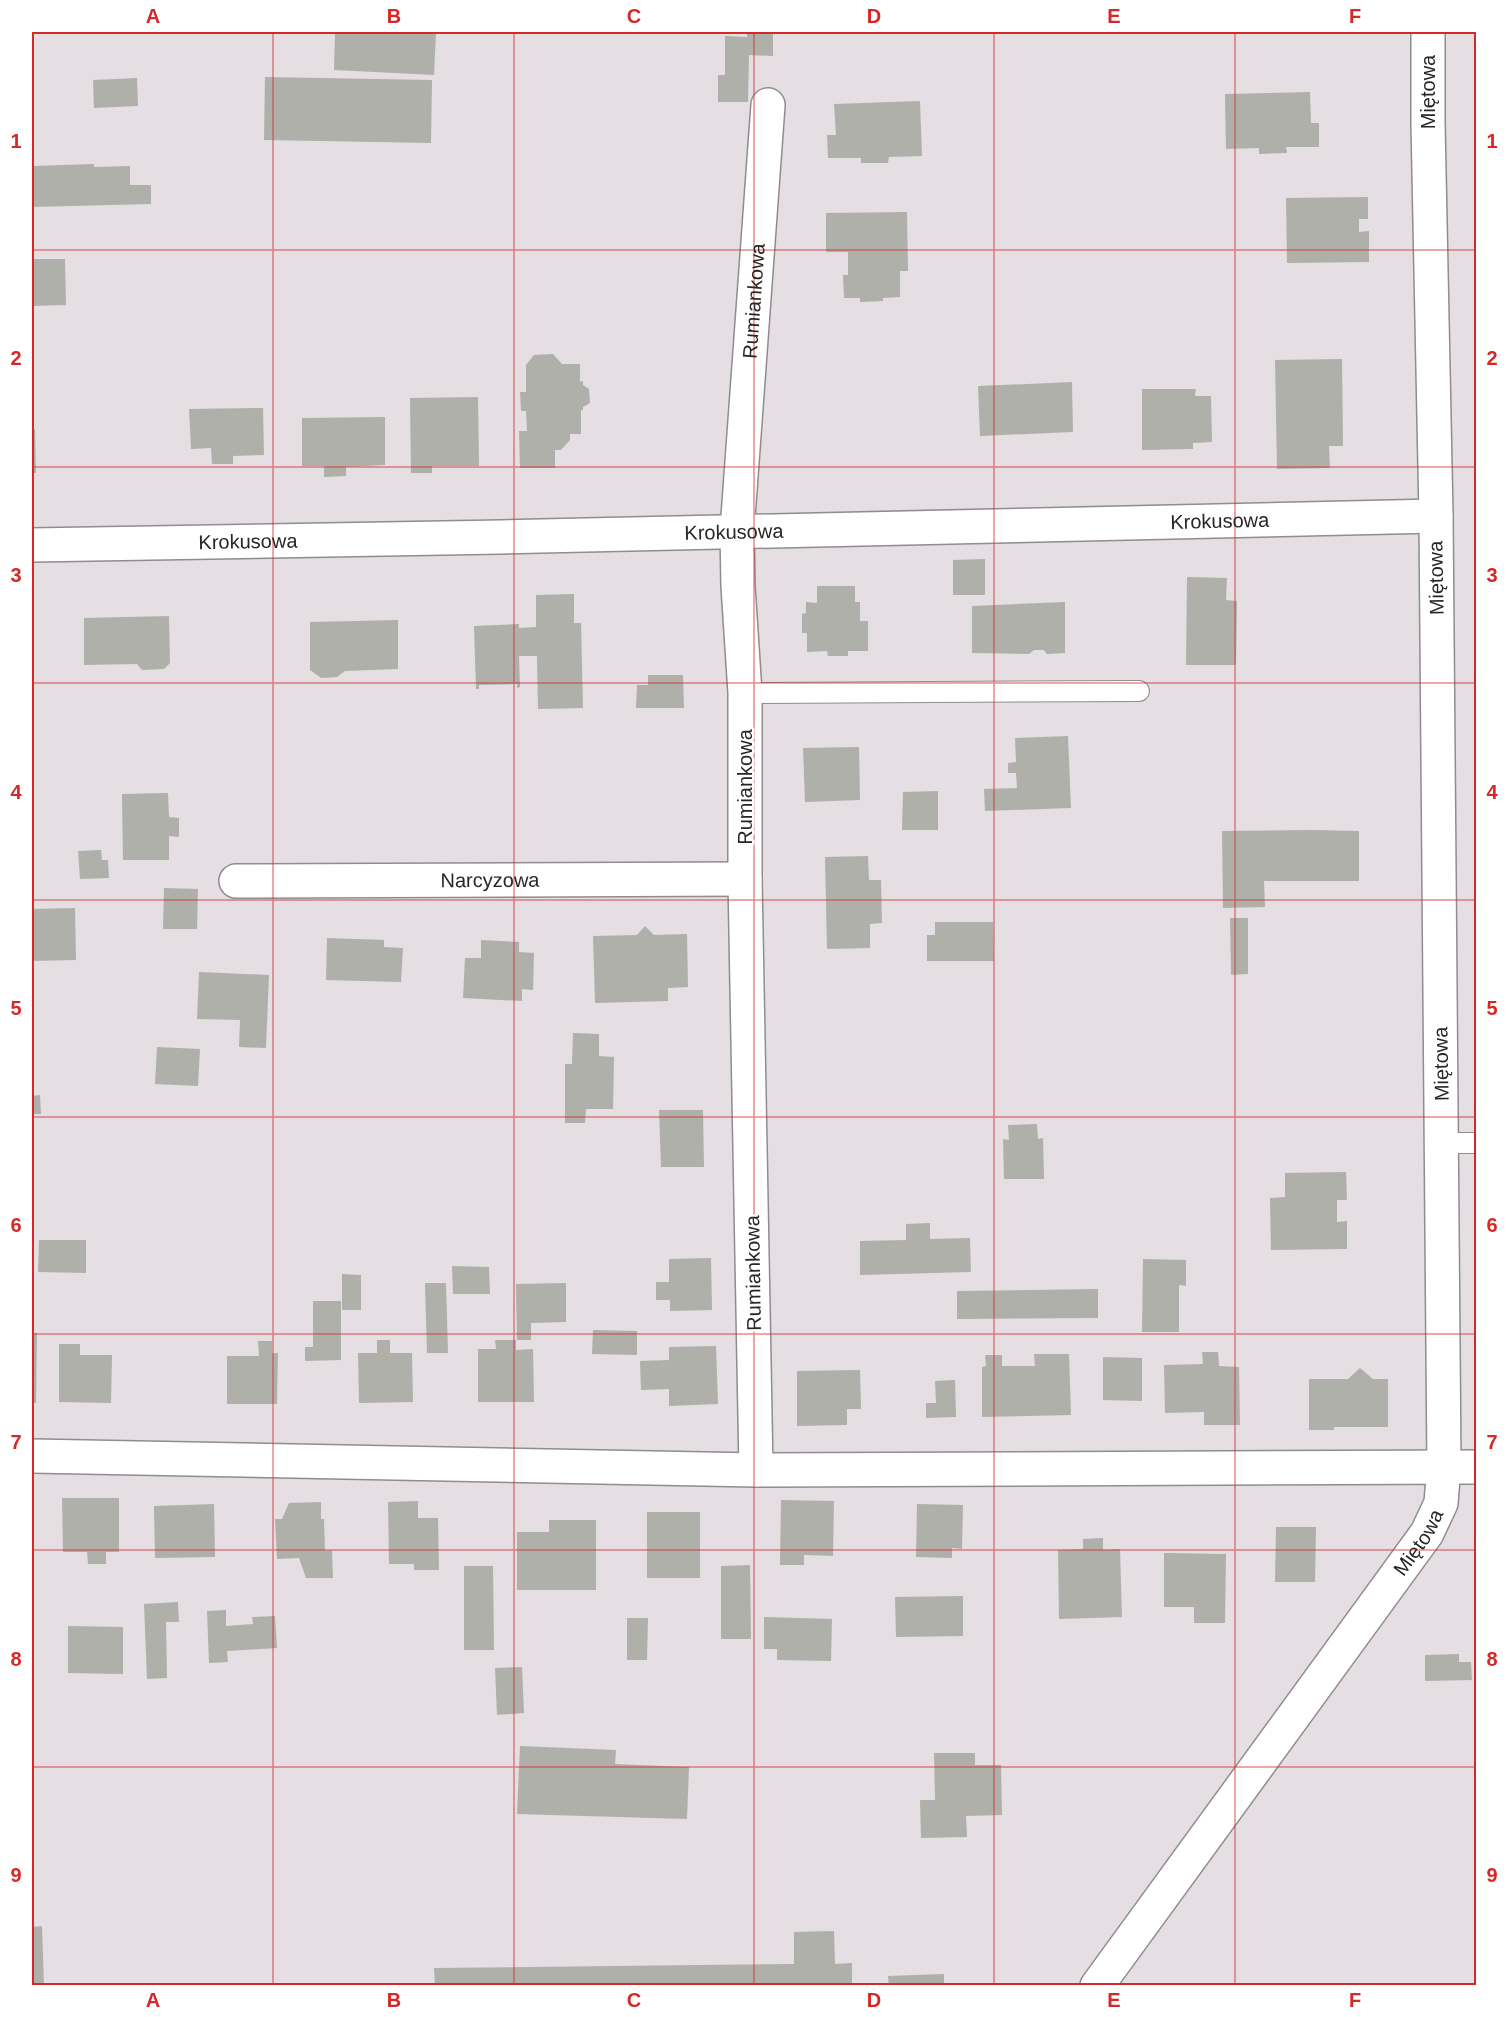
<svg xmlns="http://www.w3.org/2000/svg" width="1508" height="2017" viewBox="0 0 1508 2017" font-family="Helvetica,sans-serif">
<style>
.building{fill:#afb0a9}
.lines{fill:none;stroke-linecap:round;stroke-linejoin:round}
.service-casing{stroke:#928b8f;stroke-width:22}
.minor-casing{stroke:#928b8f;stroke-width:36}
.service{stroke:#fff;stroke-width:20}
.minor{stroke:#fff;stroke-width:33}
.grid{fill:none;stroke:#d62828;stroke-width:1.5;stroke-opacity:0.55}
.labels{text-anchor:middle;stroke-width:5;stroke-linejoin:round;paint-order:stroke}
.street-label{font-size:20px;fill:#282627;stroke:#fff}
.neatline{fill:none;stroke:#d62828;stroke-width:2}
.grid-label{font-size:20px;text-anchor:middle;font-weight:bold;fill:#d62828}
</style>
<rect width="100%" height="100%" fill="#e5dee2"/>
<path class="building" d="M335,32H436L434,75L334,70Z
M747,32H773V56L749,55L748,102H718V75H725V36L747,37Z
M265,77L432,80L431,143L264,140Z
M137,78L138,106L94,108L93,80Z
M1310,92L1311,123H1319V147H1286L1287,153L1259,154V148L1226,149L1225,94Z
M920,101L922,156L889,157L888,163H861V158H828L827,135H836L834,104Z
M94,164V167L130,166V185H151V204L32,207V166Z
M1368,197V219H1359V232L1369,231V262L1287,263L1286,198Z
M907,212L908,271H900V297L883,298V301L860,302V298H844L843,275H848V252H826V213Z
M32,259H65L66,305L32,306Z
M553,354L562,364H580V382L583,381V385L589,389L590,403L583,407V410H581V434H570V440L561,450H555V468H520L519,431H527L526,411H521L520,392H526V365L534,355Z
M1342,359L1343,446H1329L1330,468L1277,469L1275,360Z
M1072,382L1073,432L980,436L978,386Z
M1142,389H1196L1195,396H1211L1212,442L1193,443V449L1142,450Z
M478,397L479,466H432V473H411L410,398Z
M263,408L264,455L233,456V464H212L211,448L191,449L189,409Z
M385,417V465L346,467V476L324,477V466H302V418Z
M32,429H35L36,473H32Z
M985,559V595H953V560Z
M1187,577L1227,578L1226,600L1237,601L1236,665H1186Z
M817,586H855V602H860V621H868V651H848V656H828L827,651L807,652V633H802V614L806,613V602L817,603Z
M574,594V623H581L583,708L538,709L537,656H519L520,687L517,688V684L479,685V689H476L474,626L519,624V628L536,627V595Z
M1065,602V653L1047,654L1044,650H1034L1029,654L972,653V606Z
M169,616L170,663L164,669L142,670L137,664L84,665V618Z
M398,620V669L345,671L337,677L321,678L310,670V622Z
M648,675H683L684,708H636L637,685H648Z
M1068,736L1071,808L985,811L984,789L1017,788L1016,773H1008V763L1016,762L1015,738Z
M859,747L860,800L805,802L803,748Z
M938,791V830H902L903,792Z
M168,793L169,817L179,818V837L169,836V860H123L122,794Z
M1312,830L1359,831V881H1264L1265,907L1223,908L1222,831Z
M101,850L102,860H108L109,878L80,879L78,851Z
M868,856L869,880H881L882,923L870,924V948L827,949L825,857Z
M164,888L198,889L197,929H163Z
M75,908L76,960L32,961V909Z
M1230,918H1248V974L1231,975Z
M935,922H993L994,961H927V935H935Z
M645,926L654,935L687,934L688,987L668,988V1001L595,1003L593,936L637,935Z
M327,938L384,940V947L403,948L401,982L326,980Z
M481,940L519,942V952L534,953L533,990L522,989V1001L463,998L465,958H481Z
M199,972L269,975L266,1048L239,1047L240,1020L197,1019Z
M573,1033L599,1034V1056L614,1057L613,1109H586L585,1123H565V1064H572Z
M157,1047L200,1049L198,1086L155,1084Z
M40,1095L41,1114H32V1096Z
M659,1110H703L704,1167H661Z
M1037,1124L1038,1139L1043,1138L1044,1179H1004L1003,1139L1009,1140L1008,1125Z
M1346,1172L1347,1200H1337V1222L1347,1221V1249L1271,1250L1270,1198L1285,1197V1173Z
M930,1223V1239L970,1238L971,1272L860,1275V1241L906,1240V1224Z
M39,1240H86V1273L38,1272Z
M711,1258L712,1310L670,1311V1300H656V1282H669V1259Z
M1143,1259L1186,1260V1286L1179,1285V1332H1142Z
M452,1266L489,1267L490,1294H453Z
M342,1274L361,1275V1310H342Z
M425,1283H446L448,1353H427Z
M566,1283V1322L531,1323V1340H517L516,1284Z
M1098,1289V1318L957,1319V1291Z
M313,1301H341V1360L305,1361V1347H313Z
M593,1330L637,1331V1355L592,1354Z
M32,1333H37L36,1403H32Z
M377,1340H390V1353H412L413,1402L359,1403L358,1353H377Z
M495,1340H516V1350L533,1349L534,1402H478V1349H496Z
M258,1341H272V1353H278L277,1404H227V1356H259Z
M59,1344H80V1355H112L111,1403L59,1402Z
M716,1346L718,1404L669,1406V1389L641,1390L640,1361L669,1360V1347Z
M1202,1352H1218L1219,1366L1239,1367L1240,1425H1204V1412L1165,1413L1164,1365L1203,1364Z
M1034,1354H1069L1071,1415L982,1417V1367L986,1366L985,1355H1002V1366H1035Z
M1103,1357L1142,1358V1401L1103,1400Z
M1360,1368L1373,1379H1388V1427H1334V1430H1309V1379H1348Z
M860,1370L861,1409H847V1425L797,1426V1371Z
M955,1380L956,1417L926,1418V1403H936L935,1381Z
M62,1498H119V1552H106V1564H88L87,1552H63Z
M781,1500L834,1501L833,1556L804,1555V1565H780Z
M418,1501V1518H438L439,1570H414V1564H389L388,1502Z
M321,1502V1519H324L325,1551L332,1550L333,1578H306L299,1558L277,1559L275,1519H282L289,1503Z
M214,1504L215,1557L155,1558L154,1506Z
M917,1504L963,1505L962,1549L952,1548V1558L916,1557Z
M647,1512H700V1578H647Z
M549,1520H596V1590H517V1532H549Z
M1276,1527H1316L1315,1582H1275Z
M1103,1538V1550L1120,1549L1122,1617L1059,1619L1058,1550L1083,1549V1539Z
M1164,1553L1226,1554L1225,1623H1194V1607H1164Z
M750,1565L751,1639H721V1566Z
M464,1566H493L494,1650H464Z
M963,1596V1636L896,1637L895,1597Z
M178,1602L179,1622H166L167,1678L147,1679L144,1604Z
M226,1610V1626L253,1624L252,1617L275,1616L277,1648L227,1651L228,1662L209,1663L207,1611Z
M764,1617L832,1619L831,1661L777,1660V1649H764Z
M627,1618H648L647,1660H627Z
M68,1626L123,1627V1674L68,1673Z
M1459,1654V1662H1471L1472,1680L1425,1681V1655Z
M522,1667L524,1713L497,1715L495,1668Z
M520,1746L616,1750L615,1764L689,1767L687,1819L517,1814Z
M934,1753H975V1765H1001L1002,1815L966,1816L967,1837L921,1838L920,1800H935Z
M32,1767H34V1808H32Z
M42,1926L44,1986H32V1927Z
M834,1931L835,1964L852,1963V1986H435L434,1968L794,1964V1932Z
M944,1974V1986H889L888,1976Z"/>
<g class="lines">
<g class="service-casing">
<path id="service" d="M745,693L1139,691
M1442,1143H1476"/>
</g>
<g class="minor-casing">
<g id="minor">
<path id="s1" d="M32,545L501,537L1436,516"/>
<path id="s2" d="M236,881L745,879"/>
<path d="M32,1456L756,1470L1476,1467"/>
<path id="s3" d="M756,1470L745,879V693L738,586L737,531L768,105"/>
<path id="s4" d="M1097,1986L1427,1533L1441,1503L1444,1466L1436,516L1428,123V32"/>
</g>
</g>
<use href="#service" class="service"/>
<use href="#minor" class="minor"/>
</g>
<path class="grid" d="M273,32V1986M514,32V1986M754,32V1986M994,32V1986M1235,32V1986M32,250H1476M32,467H1476M32,683H1476M32,900H1476M32,1117H1476M32,1334H1476M32,1550H1476M32,1767H1476"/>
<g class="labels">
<g class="street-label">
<text transform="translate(1428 92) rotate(-90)" y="7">Miętowa</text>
<text dy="7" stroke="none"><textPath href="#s3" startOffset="1170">Rumiankowa</textPath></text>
<text dy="7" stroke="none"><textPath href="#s1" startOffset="1188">Krokusowa</textPath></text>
<text dy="7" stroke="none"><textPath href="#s1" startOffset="702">Krokusowa</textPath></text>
<text dy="7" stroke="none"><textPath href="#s1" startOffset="216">Krokusowa</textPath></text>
<text transform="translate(1436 578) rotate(-91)" y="7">Miętowa</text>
<text transform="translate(745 787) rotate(-90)" y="7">Rumiankowa</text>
<text dy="7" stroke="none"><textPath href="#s2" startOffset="254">Narcyzowa</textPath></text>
<text transform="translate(1441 1064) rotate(-91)" y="7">Miętowa</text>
<text transform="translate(753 1273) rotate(-91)" y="7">Rumiankowa</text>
<text dy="7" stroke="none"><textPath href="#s4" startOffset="548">Miętowa</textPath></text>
</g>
</g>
<rect width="1508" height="2017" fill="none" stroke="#ffffff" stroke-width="66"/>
<rect x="33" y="33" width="1442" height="1951" class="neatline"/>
<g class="grid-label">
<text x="153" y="23">A</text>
<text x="394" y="23">B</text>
<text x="634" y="23">C</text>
<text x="874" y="23">D</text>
<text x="1114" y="23">E</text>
<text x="1355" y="23">F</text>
<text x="16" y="148">1</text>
<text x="1492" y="148">1</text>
<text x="16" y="365">2</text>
<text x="1492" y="365">2</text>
<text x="16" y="582">3</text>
<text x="1492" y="582">3</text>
<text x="16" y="799">4</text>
<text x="1492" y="799">4</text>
<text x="16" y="1015">5</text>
<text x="1492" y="1015">5</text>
<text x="16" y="1232">6</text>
<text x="1492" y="1232">6</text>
<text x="16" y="1449">7</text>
<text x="1492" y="1449">7</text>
<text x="16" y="1666">8</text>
<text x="1492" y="1666">8</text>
<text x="16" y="1882">9</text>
<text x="1492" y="1882">9</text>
<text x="153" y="2007">A</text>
<text x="394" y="2007">B</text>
<text x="634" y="2007">C</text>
<text x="874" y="2007">D</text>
<text x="1114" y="2007">E</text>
<text x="1355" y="2007">F</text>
</g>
</svg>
